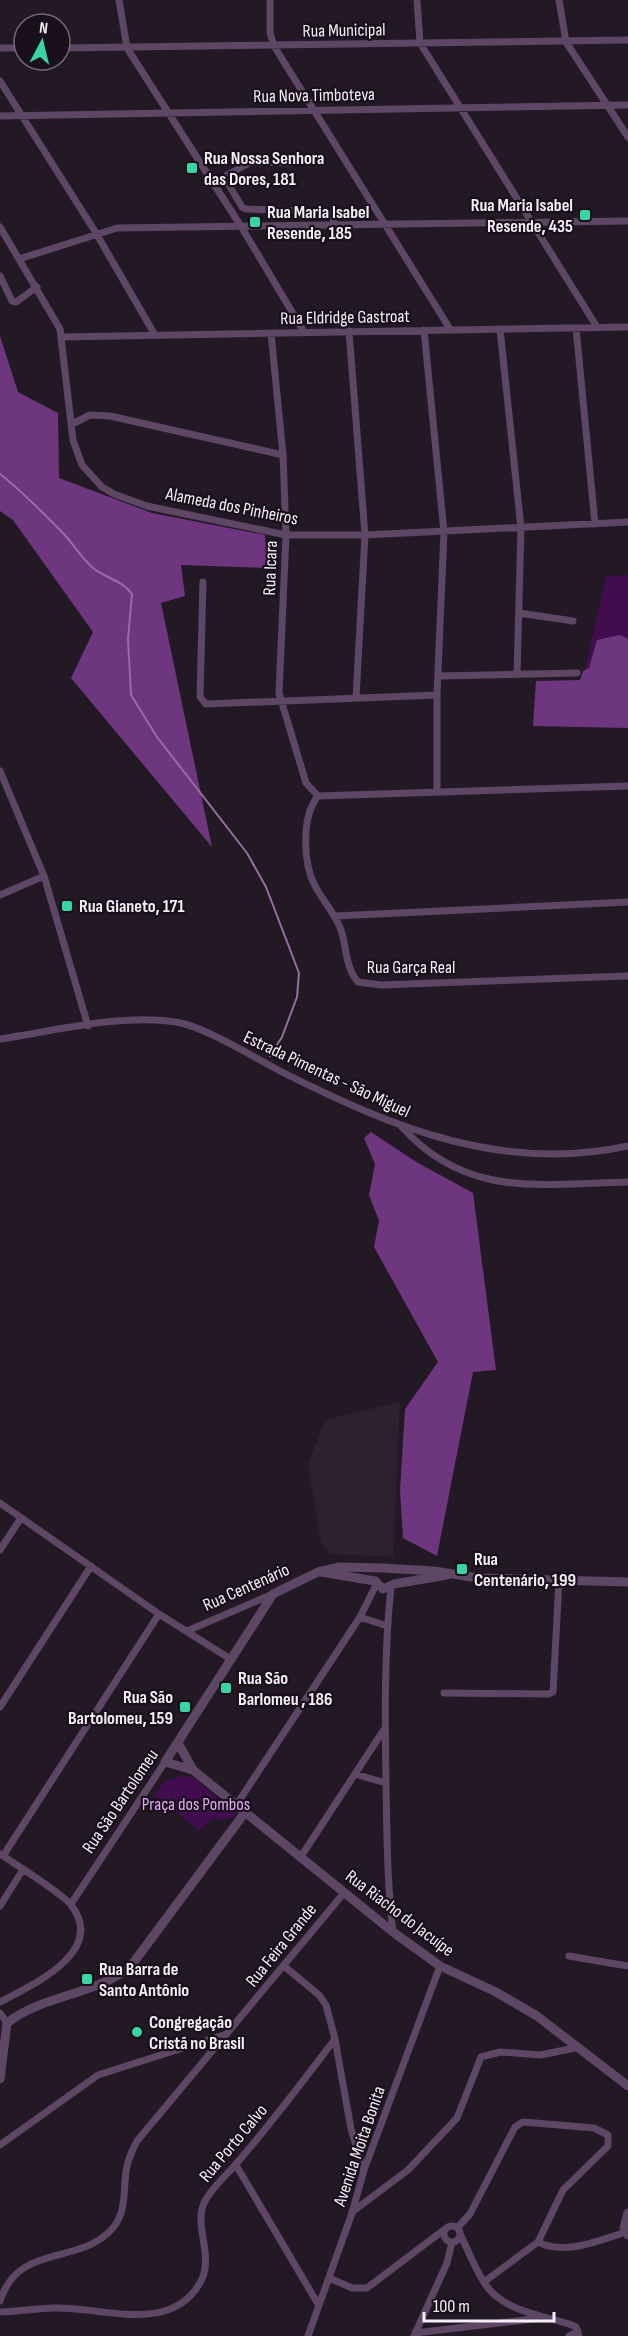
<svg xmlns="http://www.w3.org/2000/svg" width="628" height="2336" viewBox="0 0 628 2336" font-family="'Sofia Sans Condensed',sans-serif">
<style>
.built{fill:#2d2031}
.green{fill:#410d4e}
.forest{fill:#6e367e}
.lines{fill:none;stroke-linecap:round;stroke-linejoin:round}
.stream{stroke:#966ea3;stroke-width:2}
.minor{stroke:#5e4665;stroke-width:7}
.tertiary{stroke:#5e4665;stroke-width:9}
.poi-dot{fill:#38d4a6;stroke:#19101c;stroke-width:2}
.labels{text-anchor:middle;stroke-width:4.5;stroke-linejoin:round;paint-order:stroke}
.street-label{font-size:18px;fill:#f4edf6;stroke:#19101c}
.poi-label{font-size:18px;font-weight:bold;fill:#f4edf6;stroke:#19101c;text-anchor:start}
.park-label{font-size:18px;fill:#e3a7f6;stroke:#19101c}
</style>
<rect width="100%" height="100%" fill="#221925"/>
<path class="built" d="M400,1402L393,1557L330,1554L321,1542L308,1464L325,1420Z"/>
<path class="green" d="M628,575V725L573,724L606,576Z
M181,1776L193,1777L237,1814L234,1817L221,1820L212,1818L200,1831L154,1795L164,1782Z"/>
<path class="forest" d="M0,336L18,392L58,413L59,478L152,513L265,535L267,568L181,565L185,596L161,603L212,847L71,678L93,632L13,520L0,511Z
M620,635L628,639V728L533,726L536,681L580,680L583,671L589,668L597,640Z
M371,1132L418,1163L473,1193L496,1370L473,1372L437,1556L403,1538L400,1490L405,1409L438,1362L374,1247L379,1221L369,1195L375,1164L364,1138Z"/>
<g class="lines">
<path class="stream" d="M0,474C21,490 43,513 62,532C73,543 81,558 93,568C105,578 122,580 132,594L128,639L131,695L157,737L247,853L266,887L299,973L297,997L282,1037L270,1056"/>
<path class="minor" d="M119,0L127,48L242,228L304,332
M270,0V33L274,46L450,329
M417,0L420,43L597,327
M559,0L566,42L628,137
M0,48H24
M60,48L628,40
M0,81L96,233L155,335
M0,116L628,105
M291,163L251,162L227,175L226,180L242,207L246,209L327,212L333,215L334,225
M0,227L60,329L73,440L82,465L102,487L114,494L147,506L286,535H365L628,522
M19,259L117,228L628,221
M0,276L12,301L16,302L37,287
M576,328L595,524
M500,329L521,528L517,674
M424,330L444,532L437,695V792
M349,331L365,535L356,698
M271,333L283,455L286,535L279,693L306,783L318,796
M62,337L628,327
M72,424L90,415L110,416L283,455
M203,582L200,697L206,704L437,695
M519,613L573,621
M438,676L577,673
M0,771L44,876L88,1026
M318,796C301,817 303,863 315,886C323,901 335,913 341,930C347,948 345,967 358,982L381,985L628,976
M318,796L628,786
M0,895L44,876
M335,916L628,902
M0,1039C55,1031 127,1012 181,1023C208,1029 257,1059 284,1073C393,1128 504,1173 628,1146
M402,1127C466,1199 542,1184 628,1182
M0,1503L159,1614L232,1660
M0,1550L21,1518
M391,1587C384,1653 385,1719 386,1785C387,1834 387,1883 393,1932
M360,1617L387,1626
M187,1631L273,1594
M444,1693L548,1694L553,1692L559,1580
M0,1707L91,1566
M355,1774L386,1783
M237,1804L360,1617L376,1585
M0,1854C14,1863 64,1895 71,1905C108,1952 30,1986 0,2002
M3,1856L159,1614
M300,1858L385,1728
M71,1904L165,1762
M0,1906L22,1871
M569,1956L628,1966
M284,1966L319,1995L326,2005L335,2039L351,2129L363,2168
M0,2013L7,2023
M0,2145L98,2075L227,2034
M236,2165L318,2304
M352,2212L408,2170L457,2118L481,2057L500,2052L540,2055L575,2048
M444 2234a8 8 0 1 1 16 0a8 8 0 1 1-16 0Z
M457,2228L470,2214L515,2127L523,2122L594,2128L608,2135V2146L563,2190L538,2242L484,2282
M460,2234C469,2251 476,2273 488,2288C507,2311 542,2316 569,2324L576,2327L579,2336
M538,2242C565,2256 600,2240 626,2232
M329,2278L352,2288H367L445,2229
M0,2301C19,2242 79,2266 112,2229C127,2212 123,2192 126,2172C127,2161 132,2151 137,2141L344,1893
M0,2312C18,2312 36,2308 55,2308C104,2307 174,2336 202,2279C213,2254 194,2226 204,2203C211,2188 226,2176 236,2164C271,2124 303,2081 335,2039
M415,2333L542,2318
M308,2336L352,2213L364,2170L440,1966
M414,2336L447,2263L452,2242
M569,2336L578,2331"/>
<path class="tertiary" d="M321,1572L375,1581L383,1589L394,1584L447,1575
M178,1743L193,1770L393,1932L440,1966L496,1992L537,2016L628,2086
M193,1770L165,1762L273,1594L318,1572L339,1567L382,1568L434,1571L478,1578L628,1582
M0,2079L7,2023C44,1994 95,1996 131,1966L246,1811
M628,2213L624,2228L628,2235"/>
</g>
<g class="poi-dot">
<rect x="186" y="162" width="12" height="12" rx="3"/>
<rect x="579" y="209" width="12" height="12" rx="3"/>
<rect x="249" y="216" width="12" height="12" rx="3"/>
<rect x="61" y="900" width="12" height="12" rx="3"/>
<rect x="456" y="1563" width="12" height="12" rx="3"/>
<rect x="220" y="1682" width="12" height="12" rx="3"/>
<rect x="179" y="1701" width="12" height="12" rx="3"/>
<rect x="81" y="1973" width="12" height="12" rx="3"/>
<circle cx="137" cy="2032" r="6"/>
</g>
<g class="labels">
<g class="street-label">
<text transform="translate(344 30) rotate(-1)" y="6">Rua Municipal</text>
<text transform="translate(314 95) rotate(-1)" y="6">Rua Nova Timboteva</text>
<text transform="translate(345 317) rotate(-1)" y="6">Rua Eldridge Gastroat</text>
<text transform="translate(232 506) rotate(11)" y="6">Alameda dos Pinheiros</text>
<text transform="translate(270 568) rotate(-88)" y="6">Rua Icara</text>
<text x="411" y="973">Rua Garça Real</text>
<text transform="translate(327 1074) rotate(25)" y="6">Estrada Pimentas - São Miguel</text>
<text transform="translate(246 1587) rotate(-24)" y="6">Rua Centenário</text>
<text transform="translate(120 1801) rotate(-56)" y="6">Rua São Bartolomeu</text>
<text transform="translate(400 1913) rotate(37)" y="6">Rua Riacho do Jacuípe</text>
<text transform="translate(281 1945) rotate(-51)" y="6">Rua Feira Grande</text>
<text transform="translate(233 2143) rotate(-50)" y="6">Rua Porto Calvo</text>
<text transform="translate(359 2146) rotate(-71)" y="6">Avenida Moita Bonita</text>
</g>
<g class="poi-label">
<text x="204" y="164">Rua Nossa Senhora<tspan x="204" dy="21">das Dores, 181</tspan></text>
<text x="573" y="211" text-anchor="end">Rua Maria Isabel<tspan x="573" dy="21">Resende, 435</tspan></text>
<text x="267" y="218">Rua Maria Isabel<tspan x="267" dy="21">Resende, 185</tspan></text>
<text x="79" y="912">Rua Gianeto, 171</text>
<text x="474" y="1565">Rua<tspan x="474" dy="21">Centenário, 199</tspan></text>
<text x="238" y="1684">Rua São<tspan x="238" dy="21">Barlomeu , 186</tspan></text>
<text x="173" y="1703" text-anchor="end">Rua São<tspan x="173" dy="21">Bartolomeu, 159</tspan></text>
<text x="99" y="1975">Rua Barra de<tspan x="99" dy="21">Santo Antônio</tspan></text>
<text x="149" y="2028">Congregação<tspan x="149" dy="21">Cristã no Brasil</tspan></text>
</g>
<g class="park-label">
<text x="196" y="1810">Praça dos Pombos</text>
</g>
</g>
<g transform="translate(42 42) rotate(7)"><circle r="28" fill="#19101c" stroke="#716873" stroke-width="1.5"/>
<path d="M0-4.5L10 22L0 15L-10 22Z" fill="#38d4a6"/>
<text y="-9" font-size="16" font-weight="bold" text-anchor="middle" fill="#f4edf6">N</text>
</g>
<path d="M424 2312v9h130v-9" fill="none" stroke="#f4edf6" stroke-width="3"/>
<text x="433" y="2312" font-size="18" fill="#f4edf6" stroke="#19101c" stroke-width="4.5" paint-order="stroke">100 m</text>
</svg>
